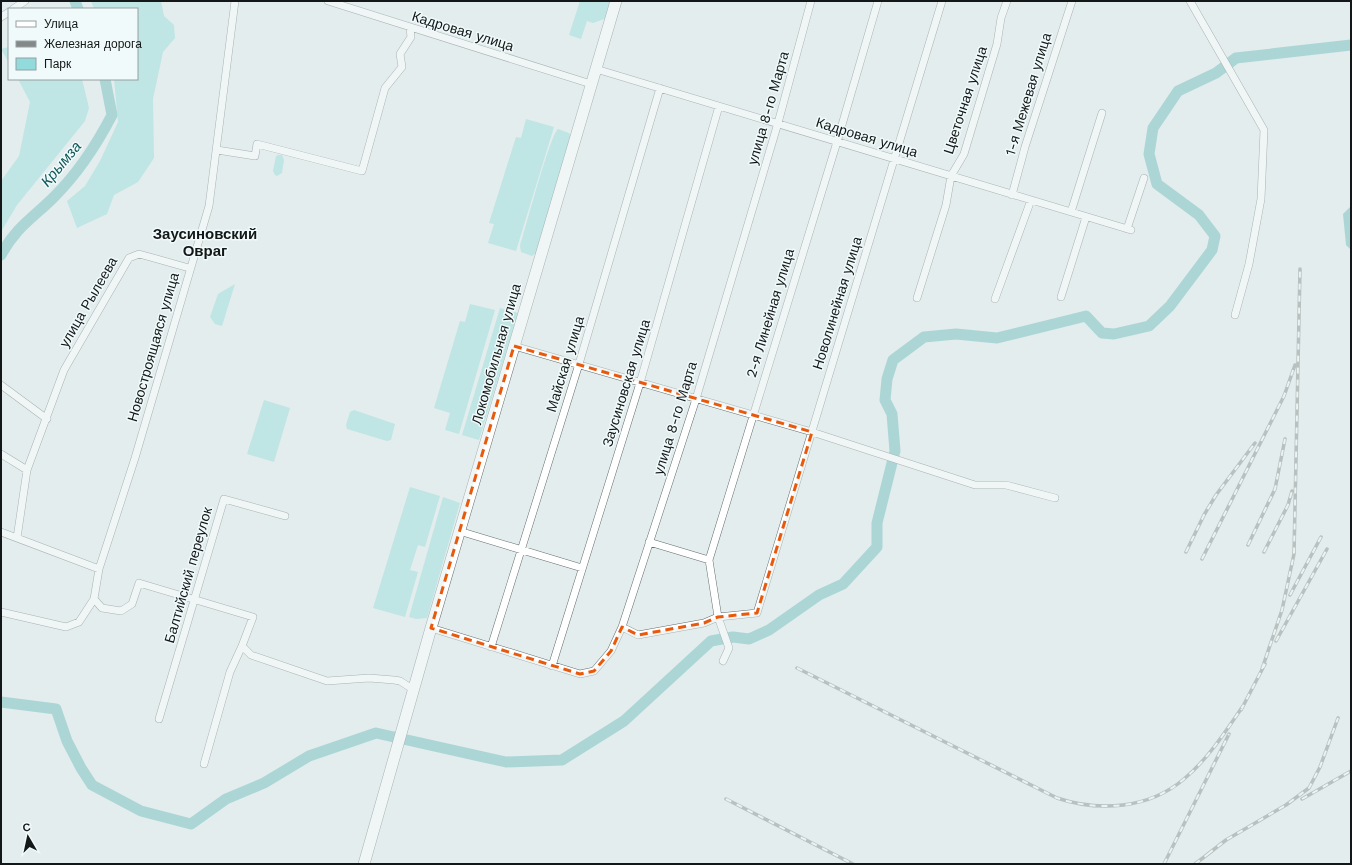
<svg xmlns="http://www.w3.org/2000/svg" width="1352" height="865" viewBox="0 0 1352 865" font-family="'Work Sans',sans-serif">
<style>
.green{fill:#92dbdc}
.water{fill:#69babb}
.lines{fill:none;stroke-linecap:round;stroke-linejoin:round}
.river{stroke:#69babb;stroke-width:11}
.minor-casing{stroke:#646d6d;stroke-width:8}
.primary-casing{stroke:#646d6d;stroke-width:12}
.minor{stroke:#fff;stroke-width:7}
.primary{stroke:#fff;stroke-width:11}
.rail-casing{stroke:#838989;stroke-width:3.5}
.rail{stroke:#f0fafa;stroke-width:2;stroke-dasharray:6;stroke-linecap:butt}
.marked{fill:none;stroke:#e8590c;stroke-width:3;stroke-dasharray:8 5;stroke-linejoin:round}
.labels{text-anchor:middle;stroke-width:3;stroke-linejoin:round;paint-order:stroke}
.street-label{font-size:14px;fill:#141717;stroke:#f0fafa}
.water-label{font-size:15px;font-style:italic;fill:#12585a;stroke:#f0fafa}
.neighbourhood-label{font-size:15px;font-weight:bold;fill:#141717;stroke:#f0fafa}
</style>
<rect width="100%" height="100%" fill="#e3eded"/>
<path class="green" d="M91,1H161L164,16L174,25L175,38L163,52L153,99L154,158L138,182L114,195L107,214L77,228L67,201L85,186L100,161L118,122L114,79H137V9H94Z
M580,1H612L607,18L593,23L587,21L581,39L569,35Z
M9,47V63L1,49Z
M18,79H82L89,108L85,121L17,205L2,230L1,181L19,156L30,102Z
M526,119L554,127L516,251L488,243L494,224L489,223L516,137L521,138Z
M558,129L569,133L571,137L536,253L532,256L521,252L520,246C525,230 550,135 558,129Z
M278,155H282L284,160L282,173L277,176L275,175L273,171L276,156Z
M235,284L222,326L215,324L210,317L218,294Z
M470,304L495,310L459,434L445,430L450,413L434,408L460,321L465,322Z
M500,308L518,313L479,440L462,435Z
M264,400L290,408L274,462L247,454Z
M354,410L395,424L391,440L387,441L347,429L346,425L350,412Z
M410,487L440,496L425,547L418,545L410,570L418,572L405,617L373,608Z
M443,497L460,503L427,618L416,619L409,617Z"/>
<path class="water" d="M1351,206V250L1346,245L1343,214Z"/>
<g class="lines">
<path class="river" d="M75,1L78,9
M1,255C15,228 34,217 54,197C78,173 97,144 112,115L105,79
M1,702L56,709L67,741L81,768L92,785L141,811L191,824L226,799L264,783L309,756L376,733L506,762L562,760L624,721L711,641L733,637L749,639L769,630L819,595L843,584L877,547V523L895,451L892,414L885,400L887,379L893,360L924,337L956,334L997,338L1086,316L1102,333L1114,334L1149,326L1170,306L1212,250L1215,236L1199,215L1157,184L1149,154L1153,128L1178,91L1216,73L1236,58L1351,45"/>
<g class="minor-casing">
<path id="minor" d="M328,1L591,84
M1190,1L1264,130L1261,199L1249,264L1235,315
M13,9L25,1
M1,17L9,12
M596,69L1131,230
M217,150L255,156L257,144L362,171L385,88L402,67L400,54L411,37L410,28
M1012,195L1025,147L1072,1
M1071,212L1102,113
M1127,229L1144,178
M1061,297L1086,217
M917,298L946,205L951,176L964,154L997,44L1001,18L1007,1
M995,299L1031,200
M514,346L812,432L975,485H1006L1055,498
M1,385L47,419
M1,454L27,470
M459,531L582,568
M1,532L99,569
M17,538L27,470L64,370L129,258L139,254L189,268
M649,542L709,560
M94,599L102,608L121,611L132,604L139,583L253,617L242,646L251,655L327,681L369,678L394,680L400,681L414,690
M1,612L66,627L79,622L94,599L99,569L135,458L209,206L235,1
M622,627L638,635L704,623L718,617L757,613L942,1
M431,628L580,674L594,671L611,651L622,627L696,399L778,123L811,1
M491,647L579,364L660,88
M723,661L729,648L718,617L709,560L837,142L878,1
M552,666L640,383L719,106
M159,719L224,499L285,516
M204,764L230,672L242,646"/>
</g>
<g class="primary-casing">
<path id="primary" d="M364,864L431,628L616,1"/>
</g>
<use href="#minor" class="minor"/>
<use href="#primary" class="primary"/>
<g class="rail-casing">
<path id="rail" d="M1248,545L1275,489L1285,439
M1186,552L1204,515L1216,495L1255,443
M1264,552L1288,505L1292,491
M1202,559L1284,396L1295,365
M1290,595L1321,537
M1276,641L1327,549
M797,668L1057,798C1099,812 1149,809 1184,779C1208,759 1226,731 1243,706
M1262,669L1282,610L1294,554L1300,269
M1241,710L1265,664
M726,799L853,864
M1302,799L1351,771
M1208,854L1226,840L1286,805L1309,788L1320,767L1338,718
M1164,864L1229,734
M1195,864L1212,851"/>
</g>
<use href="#rail" class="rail"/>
</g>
<path d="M0 0H1352V865H0ZM514,346L812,432L757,613L718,617L704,623L638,635L622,627L611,651L594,671L580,674L431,628Z" fill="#e3eded" fill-opacity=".55" fill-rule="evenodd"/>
<path class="marked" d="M514,346L812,432L757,613L718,617L704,623L638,635L622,627L611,651L594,671L580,674L431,628Z"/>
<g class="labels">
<g class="street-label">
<text transform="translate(463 31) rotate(17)" y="5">Кадровая улица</text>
<text transform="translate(1028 94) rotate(-73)" y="5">1-я Межевая улица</text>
<text transform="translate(965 100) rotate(-72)" y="5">Цветочная улица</text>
<text transform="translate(768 108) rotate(-74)" y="5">улица 8-го Марта</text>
<text transform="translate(867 137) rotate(17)" y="5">Кадровая улица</text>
<text transform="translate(88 302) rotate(-60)" y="5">улица Рылеева</text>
<text transform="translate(837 303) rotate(-73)" y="5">Новолинейная улица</text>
<text transform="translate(770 313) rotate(-73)" y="5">2-я Линейная улица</text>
<text transform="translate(153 347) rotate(-74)" y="5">Новостроящаяся улица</text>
<text transform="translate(496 354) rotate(-74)" y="5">Локомобильная улица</text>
<text transform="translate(565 364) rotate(-73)" y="5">Майская улица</text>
<text transform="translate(626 383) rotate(-73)" y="5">Заусиновская улица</text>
<text transform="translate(675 418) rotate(-73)" y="5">улица 8-го Марта</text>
<text transform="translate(188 575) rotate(-74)" y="5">Балтийский переулок</text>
</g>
<g class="water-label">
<text transform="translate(61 164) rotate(-50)" y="5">Крымза</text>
</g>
<g class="neighbourhood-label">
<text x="205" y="239">Заусиновский<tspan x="205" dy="17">Овраг</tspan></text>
</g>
</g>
<rect width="1352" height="865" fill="none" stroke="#141717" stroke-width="4"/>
<rect x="8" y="8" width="130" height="72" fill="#f0fafa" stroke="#989f9f"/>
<rect x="16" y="21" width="20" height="6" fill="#ffffff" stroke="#989f9f"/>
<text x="44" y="28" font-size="12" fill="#141717">Улица</text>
<rect x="16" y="41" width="20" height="6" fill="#838989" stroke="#989f9f"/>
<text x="44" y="48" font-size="12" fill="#141717">Железная дорога</text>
<rect x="16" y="58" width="20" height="12" fill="#92dbdc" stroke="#989f9f"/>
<text x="44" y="68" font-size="12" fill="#141717">Парк</text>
<g transform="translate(28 837) rotate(351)" stroke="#f0fafa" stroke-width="3" paint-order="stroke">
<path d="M0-3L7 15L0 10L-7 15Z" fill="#141717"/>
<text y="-6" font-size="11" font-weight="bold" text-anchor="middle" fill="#141717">С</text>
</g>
</svg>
